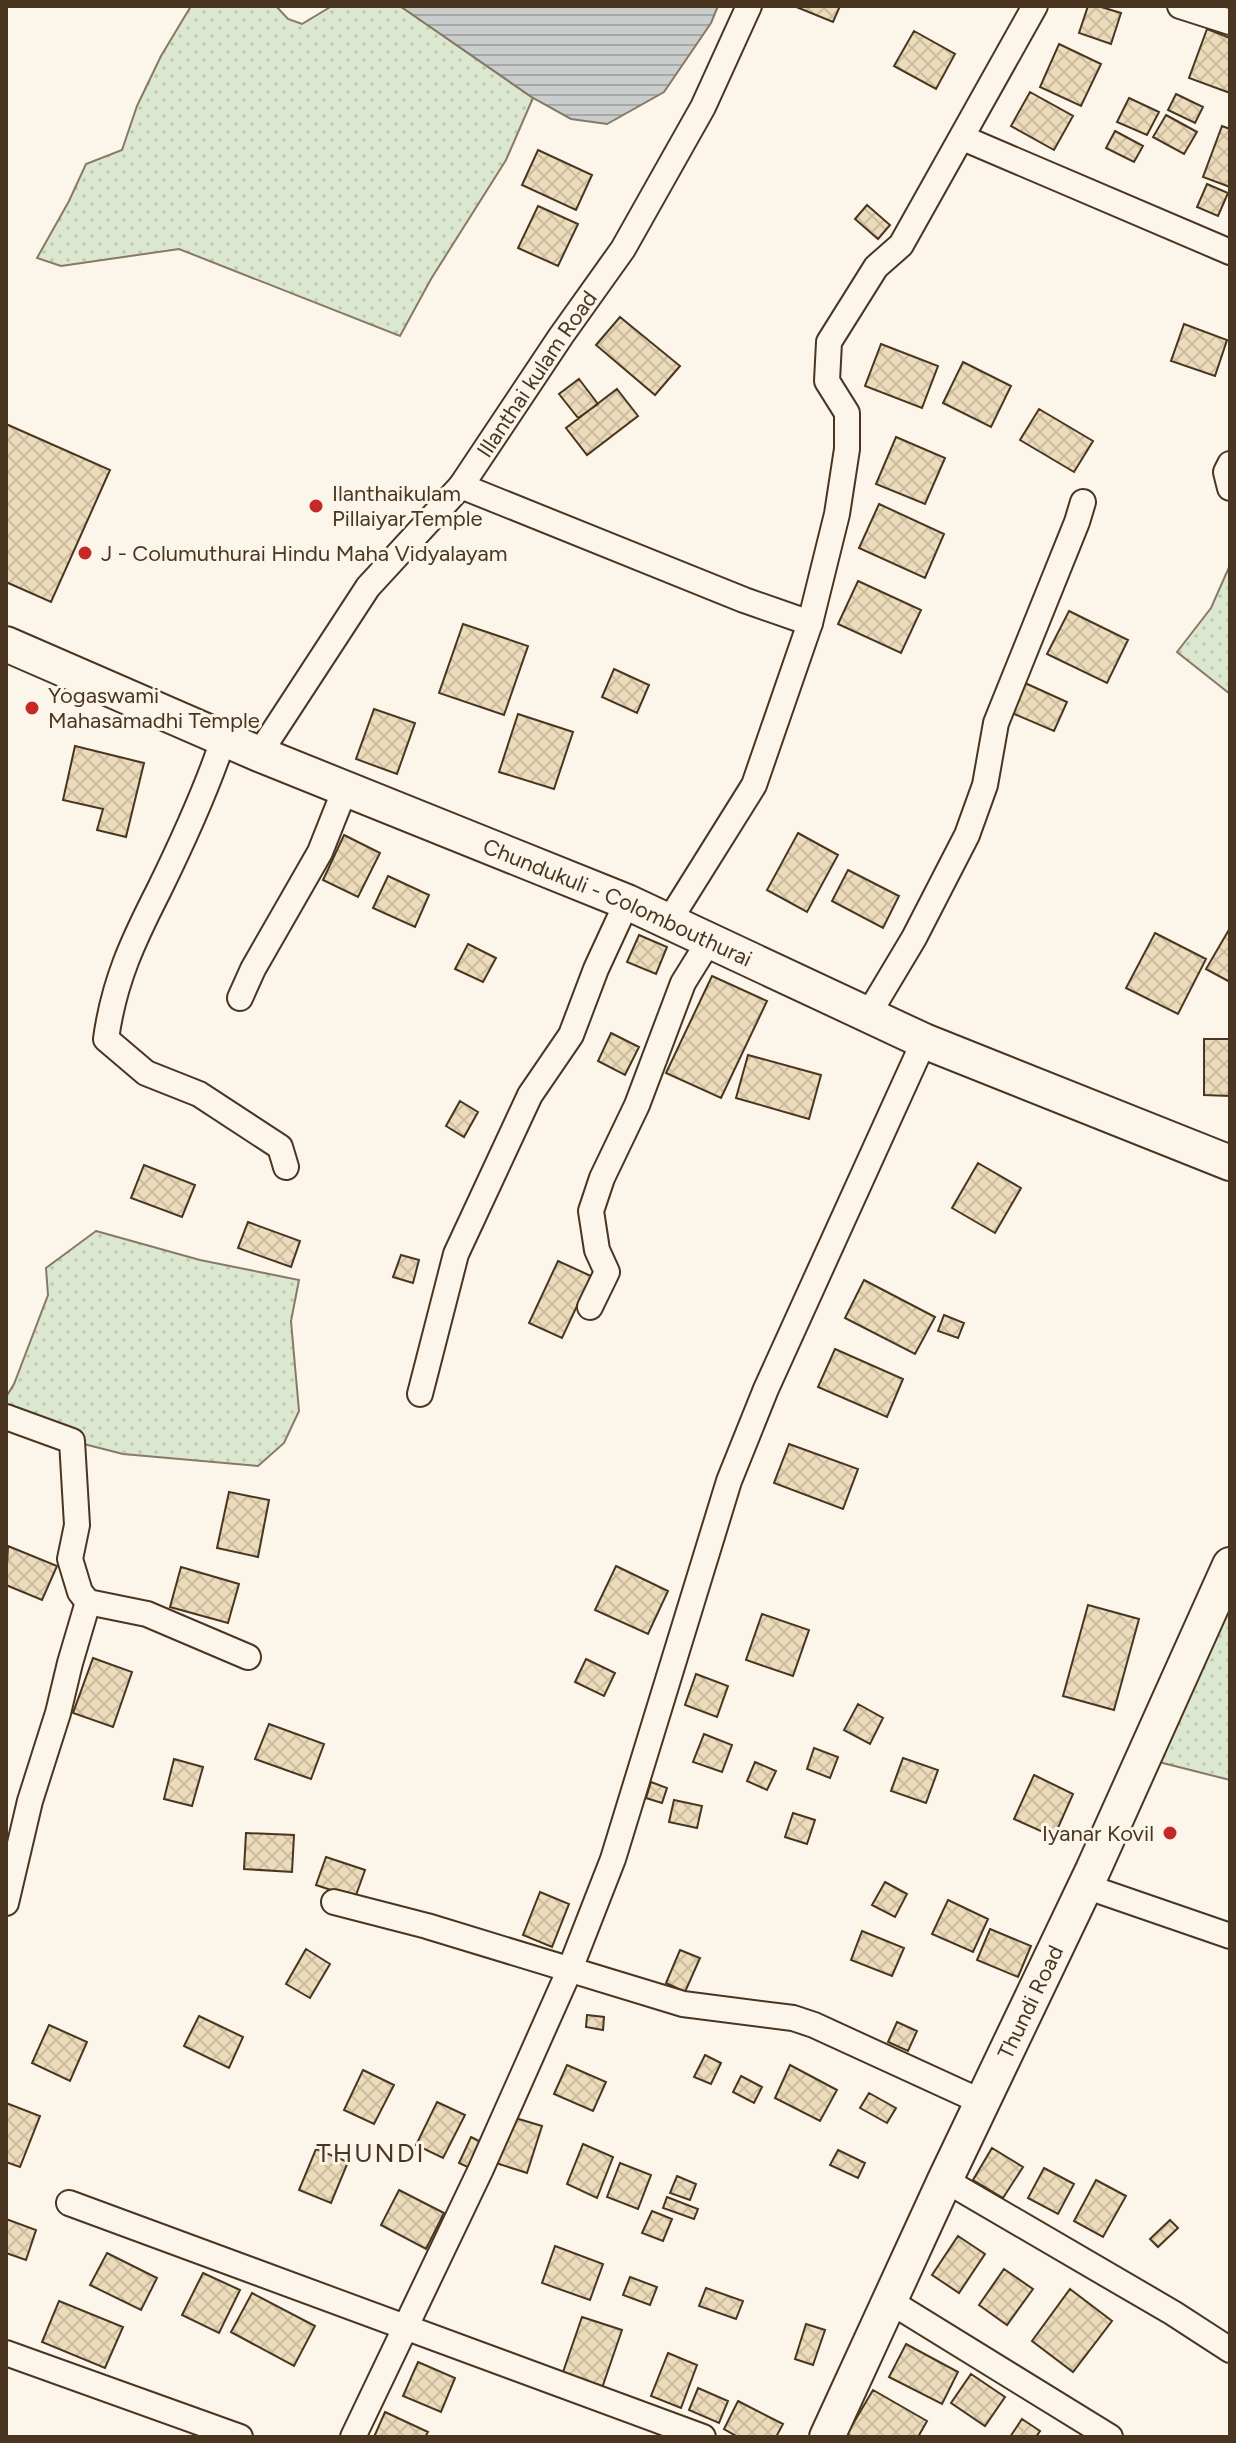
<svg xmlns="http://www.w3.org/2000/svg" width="1236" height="2443" viewBox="0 0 1236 2443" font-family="Figtree,sans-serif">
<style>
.grass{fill:url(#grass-dots);stroke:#887966;stroke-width:2}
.water{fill:url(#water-rules);stroke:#887966;stroke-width:2}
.building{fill:url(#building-cross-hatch);stroke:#4a3520;stroke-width:2}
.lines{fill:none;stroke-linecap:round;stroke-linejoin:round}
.street-casing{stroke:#4a3520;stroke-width:28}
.secondary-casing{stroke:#4a3520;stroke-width:38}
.street{stroke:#fbf6e9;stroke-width:24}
.secondary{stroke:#fbf6e9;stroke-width:34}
.poi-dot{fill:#c62828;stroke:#fbf6e9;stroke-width:3}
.labels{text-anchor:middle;stroke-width:6;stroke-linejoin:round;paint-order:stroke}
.street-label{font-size:22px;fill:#4a3520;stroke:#fbf6e9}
.poi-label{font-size:22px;fill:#4a3520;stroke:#fbf6e9;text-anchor:start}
.quarter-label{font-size:26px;letter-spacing:2px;fill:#4a3520;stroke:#fbf6e9}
</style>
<defs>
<pattern id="grass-dots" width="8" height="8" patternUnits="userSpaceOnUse" patternTransform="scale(2)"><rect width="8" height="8" fill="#dce7d0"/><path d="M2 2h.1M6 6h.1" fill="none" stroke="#bec7b2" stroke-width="1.8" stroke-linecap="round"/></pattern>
<pattern id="water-rules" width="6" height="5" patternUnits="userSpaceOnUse" patternTransform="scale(2)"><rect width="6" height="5" fill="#c9cecd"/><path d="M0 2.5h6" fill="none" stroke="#a5a8a6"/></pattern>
<pattern id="building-cross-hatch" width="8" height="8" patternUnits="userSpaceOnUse" patternTransform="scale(2)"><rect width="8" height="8" fill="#ecdcbc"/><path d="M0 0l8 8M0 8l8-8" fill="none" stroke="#ccbda1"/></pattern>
</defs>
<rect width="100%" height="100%" fill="#fbf6e9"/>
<path class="grass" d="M191,6H276L288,19L302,24L332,6H400L533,98L506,160L431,279L400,336L179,249L61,266L37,258L69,201L86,164L122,150L137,106L161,56Z
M1230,565V694L1177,652L1211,608Z
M96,1231L200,1260L299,1280L291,1321L299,1411L284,1443L258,1466L123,1454L72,1441L6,1417V1397L14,1384L48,1295L46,1268Z
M1230,1565V1780L1143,1758Z"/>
<path class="water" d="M400,6H718L711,23L664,92L607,124L571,119L533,98Z"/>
<path class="building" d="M794,6H840L833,22Z
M1088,6H1098L1121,13L1111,44L1079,33Z
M1207,29L1230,38V93L1189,78Z
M914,31L955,54L936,89L894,66Z
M1059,44L1101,64L1081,106L1040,87Z
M1030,92L1073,116L1054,150L1011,126Z
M1176,94L1203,107L1195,123L1168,110Z
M1129,98L1159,112L1147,135L1117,122Z
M1166,115L1197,132L1184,154L1153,137Z
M1222,126L1230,129V187L1203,177Z
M1115,131L1143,146L1134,162L1106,148Z
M538,150L592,175L576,210L522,185Z
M1207,184L1228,193L1218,216L1197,207Z
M867,205L890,225L878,239L855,219Z
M538,206L578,224L558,266L518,248Z
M620,317L680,366L655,395L596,345Z
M1184,324L1227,340L1215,376L1171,361Z
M881,344L938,366L922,408L865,386Z
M963,362L1011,386L991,427L943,403Z
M579,379L598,404L578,418L559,394Z
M617,389L638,416L587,455L566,428Z
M1039,409L1093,441L1074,472L1020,440Z
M6,424L110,470L51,602L6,582Z
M896,437L945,458L925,504L876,484Z
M879,504L944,534L925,578L859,548Z
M858,581L921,610L901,653L838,624Z
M1069,611L1128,640L1107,683L1047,654Z
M463,624L528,646L504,715L439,693Z
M614,669L649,685L637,713L602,697Z
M1025,683L1067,702L1054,731L1012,713Z
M374,709L415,723L397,774L356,759Z
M518,714L573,732L554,789L499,772Z
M75,746L144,763L126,837L97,830L103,809L63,800Z
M798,833L838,855L807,912L767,890Z
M344,835L380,853L358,897L323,880Z
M848,870L899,896L883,928L832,901Z
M388,876L429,895L415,927L373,908Z
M1230,928V982L1206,969Z
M1155,933L1206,959L1178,1014L1126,988Z
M639,935L667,947L656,974L627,962Z
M468,944L496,958L483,982L455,969Z
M712,976L767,1001L721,1098L666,1073Z
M611,1033L639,1047L625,1075L598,1061Z
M1204,1039H1230V1096L1204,1095Z
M748,1055L821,1075L809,1119L736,1098Z
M460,1101L478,1112L464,1137L446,1126Z
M978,1163L1021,1188L995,1233L952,1208Z
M144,1165L195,1185L182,1217L131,1198Z
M248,1222L300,1241L291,1267L238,1248Z
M401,1255L419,1260L413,1283L393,1277Z
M558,1261L591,1276L562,1338L529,1323Z
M864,1280L935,1317L915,1354L845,1318Z
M944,1315L964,1323L958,1338L938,1331Z
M835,1349L903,1379L887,1417L818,1387Z
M789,1444L858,1469L843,1509L774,1483Z
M229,1492L269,1500L258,1557L217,1548Z
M8,1546L57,1566L42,1600L6,1585Z
M616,1566L668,1591L648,1634L595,1610Z
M181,1567L239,1584L228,1623L170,1607Z
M1088,1605L1139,1619L1114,1710L1063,1696Z
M762,1614L809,1630L793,1676L746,1660Z
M93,1658L132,1672L113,1727L73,1713Z
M586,1659L615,1673L604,1696L575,1682Z
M696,1674L728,1686L717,1717L685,1705Z
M858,1704L883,1718L870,1744L844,1730Z
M269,1724L324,1744L311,1779L255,1759Z
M704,1734L732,1745L722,1772L693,1762Z
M814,1748L838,1757L830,1778L807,1769Z
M903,1758L938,1770L926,1803L891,1791Z
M174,1759L203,1767L192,1806L164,1799Z
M755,1762L776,1771L767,1790L747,1781Z
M1034,1775L1073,1794L1054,1837L1014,1819Z
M651,1782L667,1788L662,1803L646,1798Z
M674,1800L702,1806L697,1828L669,1822Z
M793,1813L815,1820L807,1844L785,1837Z
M246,1833L294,1835L292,1872L244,1869Z
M326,1857L365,1870L355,1898L316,1885Z
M885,1882L907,1894L895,1917L872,1905Z
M540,1892L569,1904L552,1947L523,1935Z
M948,1900L988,1919L973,1952L932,1934Z
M990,1929L1031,1946L1018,1977L977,1960Z
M862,1931L904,1948L892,1976L851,1960Z
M306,1949L330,1964L310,1998L286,1984Z
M680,1950L700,1958L685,1992L666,1983Z
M587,2015L604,2017L603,2030L586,2027Z
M199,2016L243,2037L229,2068L184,2046Z
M897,2022L917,2031L908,2051L888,2042Z
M49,2025L87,2042L70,2081L32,2063Z
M705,2055L721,2063L711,2084L694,2077Z
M567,2065L606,2082L593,2111L554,2094Z
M790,2065L837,2090L820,2121L775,2098Z
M363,2070L394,2085L374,2124L344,2110Z
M741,2076L762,2087L754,2103L733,2092Z
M869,2093L896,2108L887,2123L860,2108Z
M437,2102L465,2115L443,2158L416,2145Z
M6,2103L40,2116L20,2167L6,2162Z
M512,2117L542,2126L527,2173L496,2163Z
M471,2137L485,2144L472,2169L459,2163Z
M583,2144L613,2157L597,2198L567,2184Z
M992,2148L1023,2167L1003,2198L973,2180Z
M316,2149L348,2162L331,2203L299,2190Z
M838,2150L865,2163L858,2178L830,2165Z
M620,2163L651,2175L638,2209L607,2197Z
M1044,2168L1074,2184L1058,2214L1028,2198Z
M677,2176L696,2184L690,2200L670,2193Z
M1096,2180L1126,2196L1103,2237L1074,2221Z
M399,2190L444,2213L426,2249L381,2225Z
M667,2197L698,2209L694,2219L663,2208Z
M652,2211L672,2219L663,2241L642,2233Z
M6,2219L36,2230L26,2260L6,2253Z
M1170,2220L1178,2228L1158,2247L1150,2239Z
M958,2236L985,2254L959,2293L932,2275Z
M555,2246L603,2264L590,2300L542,2283Z
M107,2253L157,2278L141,2310L90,2285Z
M1004,2269L1033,2289L1007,2325L979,2305Z
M203,2273L240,2290L219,2333L182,2315Z
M630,2277L657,2287L650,2305L623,2295Z
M706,2288L743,2301L736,2319L699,2306Z
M1070,2289L1112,2321L1073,2372L1032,2341Z
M252,2293L315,2326L294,2366L231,2332Z
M59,2301L123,2327L105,2368L42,2342Z
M582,2317L622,2330L602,2388L562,2375Z
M806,2324L825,2330L813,2365L795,2359Z
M906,2344L958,2372L942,2404L889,2377Z
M668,2353L697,2365L681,2408L651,2396Z
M418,2362L455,2378L441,2412L403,2396Z
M971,2374L1005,2397L985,2426L951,2403Z
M698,2388L728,2401L719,2423L689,2410Z
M873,2390L927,2421L918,2437H852L847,2434Z
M738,2401L783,2424L776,2437H738L724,2429Z
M385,2412L428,2432L425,2437H374Z
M1022,2419L1040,2431L1036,2437H1010Z"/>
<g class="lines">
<g class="street-casing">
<g id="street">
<path d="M1180,6L1230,22"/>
<path d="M963,138L1230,252"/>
<path d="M1230,464L1226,472L1230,488"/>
<path d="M461,486L744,600L810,623"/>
<path d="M224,737C207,789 183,841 159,890C133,941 114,981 106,1039L146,1073L199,1094L280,1147L286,1167"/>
<path id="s1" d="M259,754L368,587L461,486L561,336L623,249L703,107L749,6"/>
<path d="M669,921L754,785L810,623L837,514L847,449V413L827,381L829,342L876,267L901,245L1035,6"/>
<path d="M240,998L253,969L320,852L345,789"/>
<path d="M868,1015L914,938L967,835L985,785L996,723L1077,522L1083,502"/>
<path d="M590,1307L607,1272L597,1250L591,1211L602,1178L637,1105L683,983L709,941"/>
<path d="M420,1394L456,1254L530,1095L571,1035L596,969L627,902"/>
<path d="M6,1417L72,1441L77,1525L70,1559L80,1592L88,1602L147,1614L248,1657"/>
<path d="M1085,1886L1230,1936"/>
<path d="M334,1902L427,1926L683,2004L793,2018L814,2025L982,2102"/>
<path d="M6,1903L30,1801L58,1713L70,1663L88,1602"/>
<path d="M945,2180L1173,2313L1230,2350"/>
<path d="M69,2203L703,2437"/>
<path d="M891,2302L1110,2437"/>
<path d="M6,2353L240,2437"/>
<path d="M353,2437L481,2169L570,1969L613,1859L729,1481L766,1389L924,1041"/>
</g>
</g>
<g class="secondary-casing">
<g id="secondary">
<path id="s2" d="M6,644L259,754L627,902L924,1041L1230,1163"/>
<path id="s3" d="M827,2437L945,2180L1093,1870L1230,1565"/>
</g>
</g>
<use href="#street" class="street"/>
<use href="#secondary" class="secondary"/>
</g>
<g class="poi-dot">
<circle cx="316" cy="506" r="8"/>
<circle cx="85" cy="553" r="8"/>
<circle cx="32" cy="708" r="8"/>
<circle cx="1170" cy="1833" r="8"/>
</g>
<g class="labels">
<g class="street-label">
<text dy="8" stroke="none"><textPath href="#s1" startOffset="472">Illanthai kulam Road</textPath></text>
<text dy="8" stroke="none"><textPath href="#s2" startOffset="664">Chundukuli - Colombouthurai</textPath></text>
<text dy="8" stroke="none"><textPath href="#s3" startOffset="480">Thundi Road</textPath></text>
</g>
<g class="poi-label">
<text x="332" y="501">Ilanthaikulam<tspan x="332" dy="25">Pillaiyar Temple</tspan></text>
<text x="101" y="561">J - Columuthurai Hindu Maha Vidyalayam</text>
<text x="48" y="703">Yogaswami<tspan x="48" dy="25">Mahasamadhi Temple</tspan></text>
<text x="1154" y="1841" text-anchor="end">Iyanar Kovil</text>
</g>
<g class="quarter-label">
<text x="371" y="2162">THUNDI</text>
</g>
</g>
<rect width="1236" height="2443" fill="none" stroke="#4a3520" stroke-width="16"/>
</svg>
